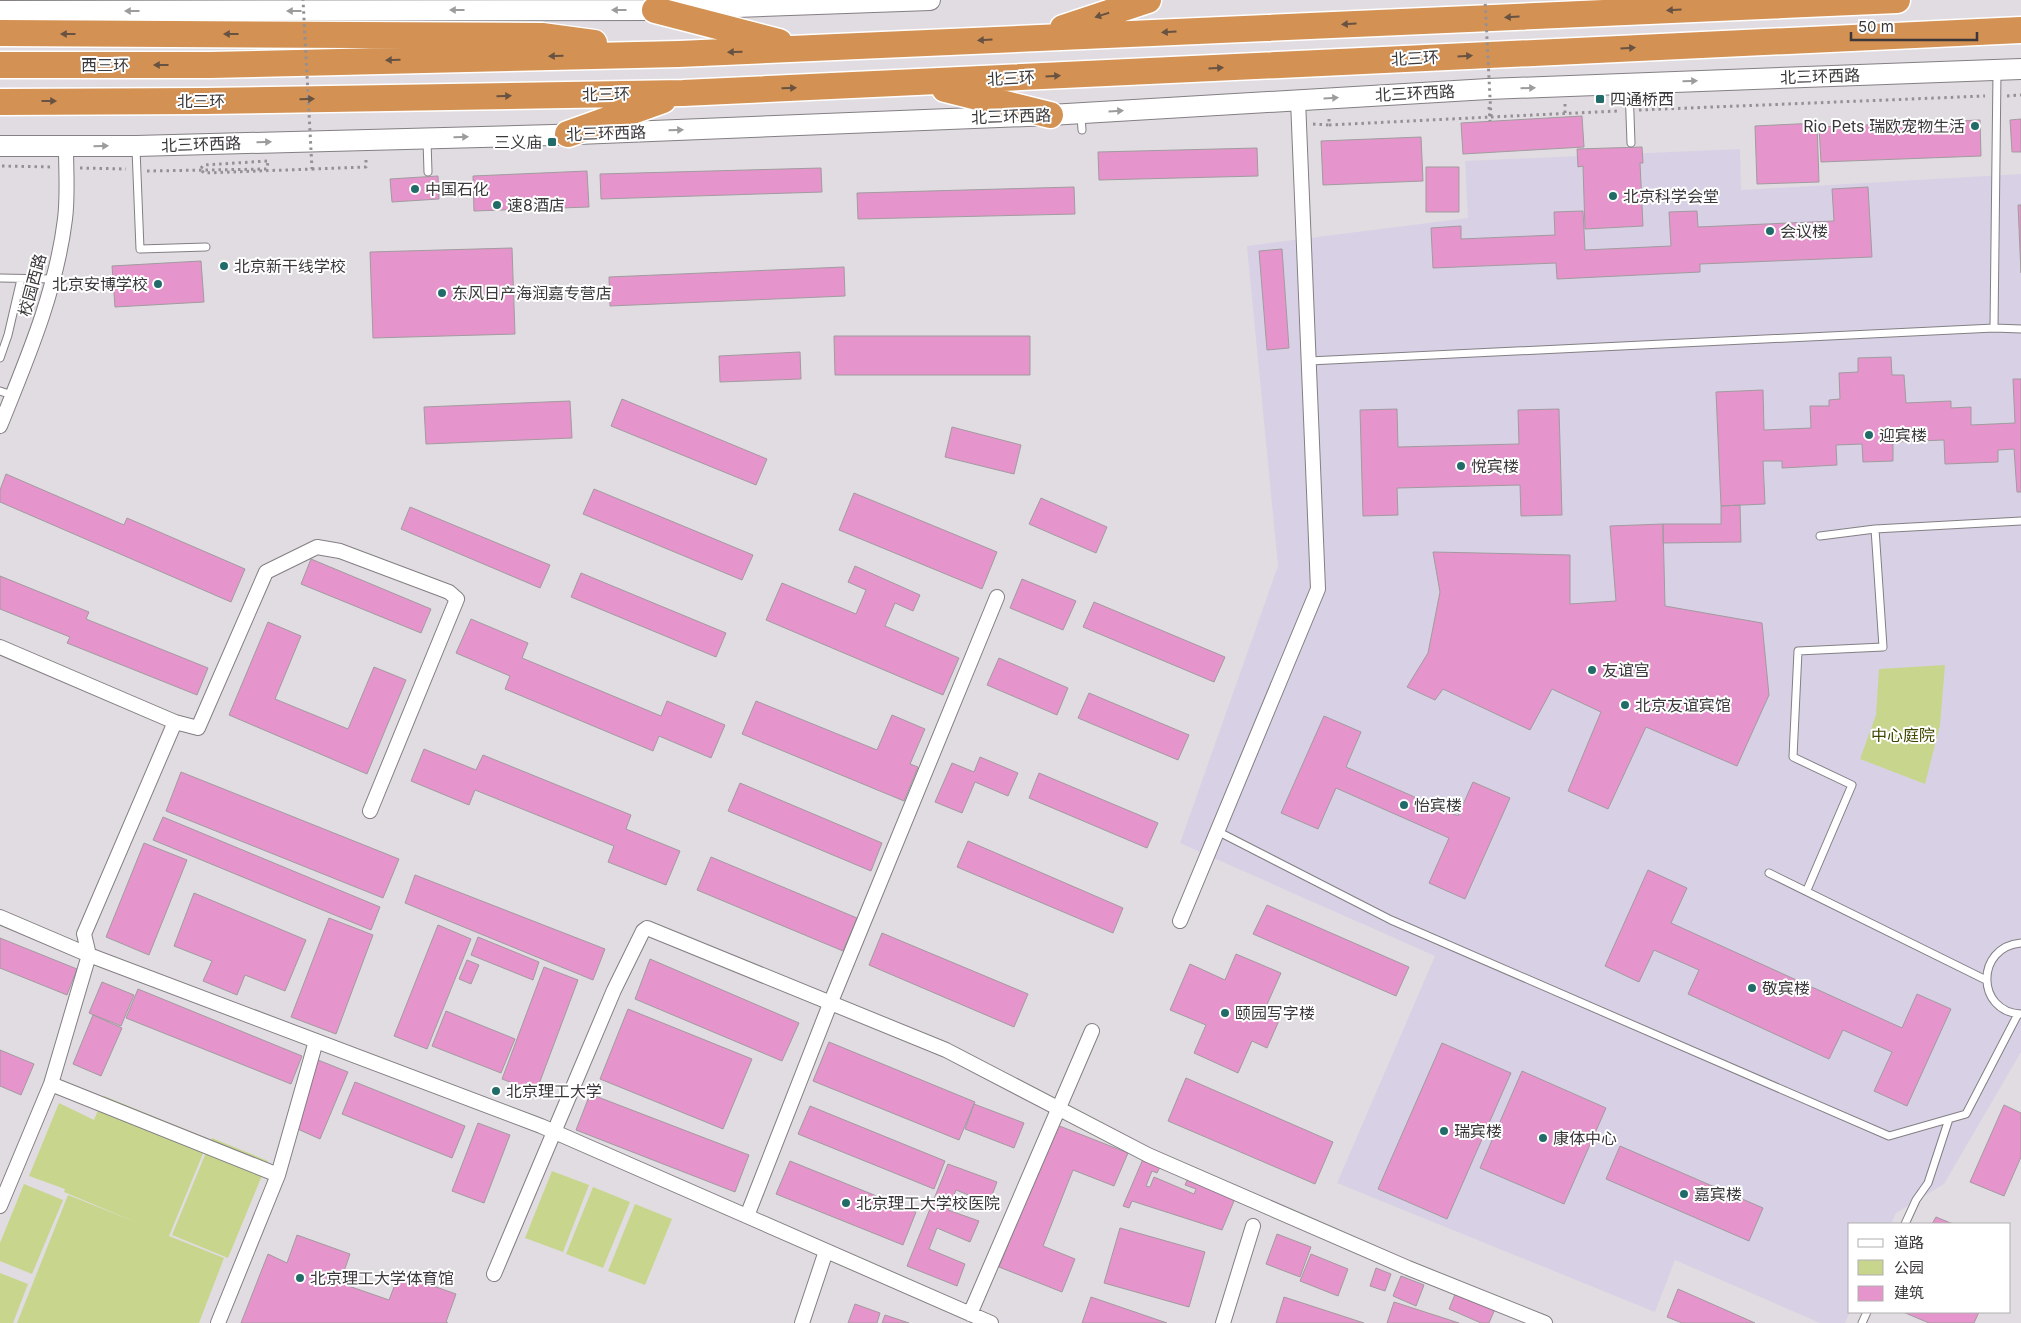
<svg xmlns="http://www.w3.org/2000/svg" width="2021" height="1323" viewBox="0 0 2021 1323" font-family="Inter,'Noto Sans SC',sans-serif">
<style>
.commercial{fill:#d8d0e5}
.green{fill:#c8d68d}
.building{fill:#e595cb;stroke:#a19b9f}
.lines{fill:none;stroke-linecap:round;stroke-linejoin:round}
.lane-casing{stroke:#837f83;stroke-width:9}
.street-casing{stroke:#837f83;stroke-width:16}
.secondary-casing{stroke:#837f83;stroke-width:22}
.highway-casing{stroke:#fff;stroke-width:29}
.path{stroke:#949094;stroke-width:3;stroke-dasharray:2.5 4;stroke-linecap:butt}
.lane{stroke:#fff;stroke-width:7}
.street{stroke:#fff;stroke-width:14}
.secondary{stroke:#fff;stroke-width:20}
.highway{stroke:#d39153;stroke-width:26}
.path-bridge{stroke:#949094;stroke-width:3;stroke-dasharray:2.5 4;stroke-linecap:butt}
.oneway{fill:#9c9c9c}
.oneway2{fill:#685342}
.poi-dot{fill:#216c69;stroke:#fff;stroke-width:2}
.labels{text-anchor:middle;stroke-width:4;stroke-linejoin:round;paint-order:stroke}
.street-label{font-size:16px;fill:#3a383a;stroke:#fff}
.poi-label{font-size:16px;fill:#3a383a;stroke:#fff;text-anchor:start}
.park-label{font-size:16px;fill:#3f4800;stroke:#fff}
</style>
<rect width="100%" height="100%" fill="#e1dce1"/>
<path class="commercial" d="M1740,149L1741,190L2021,174V1052L1944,1184L1896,1213L1891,1224H1850V1312L1845,1323H1820L1675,1260L1655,1312L1337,1183L1435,956L1180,843L1278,566L1247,246L1468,218L1465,161Z"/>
<path class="green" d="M1945,665L1940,725L1925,784L1860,759L1876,715L1879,669Z
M104,1096L209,1139L169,1236L224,1258L199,1323H17L68,1195L138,1223L64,1192L65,1189L29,1176L59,1103L94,1120Z
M212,1138L268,1161L228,1258L172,1235Z
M552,1171L589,1185L563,1252L525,1238Z
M24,1184L63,1200L32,1274L0,1261V1243Z
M593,1187L630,1202L603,1268L566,1254Z
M635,1204L672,1219L645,1285L608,1271Z
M0,1273L28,1284L13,1323H0Z"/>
<path class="building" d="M1582,116L1584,147L1463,154L1461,123Z
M2021,119V152H2012L2010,120Z
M1980,120L1981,156L1821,162L1819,127Z
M1817,123L1819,182L1757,184L1755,126Z
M1421,137L1423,181L1323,185L1321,141Z
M1642,147L1643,163H1640L1643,226L1585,229L1583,166L1578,167L1577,149Z
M1257,148L1258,176L1099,180L1098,152Z
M1426,167H1459V212H1426Z
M821,168L822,192L601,199L600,174Z
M587,171L589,207L474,211L473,176Z
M438,176L439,199L392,202L390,179Z
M1074,187L1075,214L858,219L857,193Z
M1868,187L1872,257L1700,264V272L1557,279L1556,263L1433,268L1431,228L1461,226V239L1555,235L1554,212L1583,211L1585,250L1671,246L1669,212L1697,211L1698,227L1834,221L1832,189Z
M2018,205H2021V273Z
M512,248L515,334L373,338L370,252Z
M1282,249L1289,348L1267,350L1259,251Z
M201,261L204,302L115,307L112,266Z
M844,267L845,296L610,306L609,277Z
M834,336H1030V375H835Z
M800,352L801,379L720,382L719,356Z
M1891,357L1892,375H1904L1906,403L1951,401V408L1971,407V425L2015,423L2013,379H2021V492H2017L2014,449L1998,450V462L1945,464L1944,440L1893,442V461L1863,462L1862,444L1836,445L1837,465L1782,468V461H1763L1765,504L1721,506L1716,392L1763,390L1764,430L1811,428L1810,406H1829V400L1840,399L1839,373L1858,372V358Z
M622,399L767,459L756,485L611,426Z
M570,401L572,438L426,444L424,407Z
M1397,409L1398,447L1519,444L1518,410L1559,409L1562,515L1521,516L1520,485L1397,488L1398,515L1363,516L1360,410Z
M952,427L1021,445L1014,474L945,457Z
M6,474L124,525L127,518L245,569L231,602L0,502V490Z
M594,489L753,555L742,580L583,514Z
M854,493L997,552L982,589L839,530Z
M1041,498L1107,527L1096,553L1029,524Z
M1740,505L1741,542L1663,543V524H1721V506Z
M410,507L550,565L540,588L401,529Z
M1663,524L1665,606L1762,623L1769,695L1737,766L1646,727L1608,809L1568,791L1601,712L1552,689L1530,730L1443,689L1435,700L1407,687L1428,653L1440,592L1433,552L1570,555V604L1616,601L1610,526Z
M311,559L431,609L421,633L301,584Z
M855,566L920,595L913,611L895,603L885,626L959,658L943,695L766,620L782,583L856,614L866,590L848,582Z
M581,573L726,633L716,657L571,597Z
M0,576L89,612L86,619L208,668L197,695L67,643L70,637L0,609Z
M1022,579L1076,601L1063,630L1010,608Z
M1094,602L1225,657L1214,682L1083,627Z
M471,619L528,643L522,658L661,716L667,701L725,725L711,758L659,736L653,751L505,689L510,676L456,653Z
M268,622L301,636L275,699L348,729L374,667L406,680L367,774L229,715Z
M999,658L1068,688L1057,715L987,685Z
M1089,693L1189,735L1178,760L1078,718Z
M756,701L877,750L892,715L925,729L910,764L918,767L904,801L742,734Z
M1324,716L1361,732L1346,767L1458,816L1473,782L1510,798L1465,899L1429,883L1449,838L1336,788L1318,829L1281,813Z
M424,749L476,770L483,755L631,815L626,829L680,851L666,885L608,862L614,846L475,790L469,805L411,781Z
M980,757L1018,773L1008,796L975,782L962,813L935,802L952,763L974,772Z
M181,772L399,859L383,898L166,811Z
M1039,773L1158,823L1147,848L1029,798Z
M740,783L882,843L871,871L728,811Z
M163,817L380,907L371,930L153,840Z
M968,841L1123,908L1113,933L957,867Z
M144,843L187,860L149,955L106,937Z
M711,857L857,918L843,951L697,890Z
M1648,870L1687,888L1671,923L1902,1028L1917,994L1951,1009L1907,1106L1874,1091L1892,1052L1843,1030L1829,1059L1688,994L1699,970L1654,950L1639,982L1605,966Z
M415,875L605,949L593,980L405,903Z
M194,893L306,940L285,991L245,975L237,995L203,981L212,961L174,946Z
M1267,905L1409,967L1396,996L1253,934Z
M329,918L373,935L336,1034L291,1017Z
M438,925L471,939L427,1049L394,1036Z
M882,933L1028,994L1014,1027L869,965Z
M478,937L539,962L533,980L471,955Z
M0,938L77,969L67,995L0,968Z
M1236,954L1281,973L1265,1009L1281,1016L1267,1048L1252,1041L1238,1073L1194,1053L1206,1025L1170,1010L1190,964L1225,980Z
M650,959L799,1023L782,1061L635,999Z
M467,960L479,965L471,984L459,979Z
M544,967L578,980L536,1092L502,1079Z
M102,982L134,995L121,1026L89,1013Z
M138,989L302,1056L291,1084L126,1018Z
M628,1009L752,1059L723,1129L600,1079Z
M446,1011L515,1039L501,1073L432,1046Z
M93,1015L122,1028L101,1076L73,1064Z
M829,1042L975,1102L959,1140L813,1081Z
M1442,1043L1511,1073L1447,1219L1378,1189Z
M0,1050L34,1064L21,1095L0,1086Z
M318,1060L348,1072L320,1139L291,1126Z
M1522,1071L1606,1108L1564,1204L1480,1168Z
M1186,1078L1333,1142L1315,1184L1168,1121Z
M355,1082L465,1126L452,1158L342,1114Z
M590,1094L749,1155L735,1192L576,1130Z
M974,1104L1024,1123L1014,1148L965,1129Z
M2004,1105L2021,1113V1157L2004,1196L1970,1182Z
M810,1106L945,1161L934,1189L798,1134Z
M478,1123L510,1135L484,1203L452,1191Z
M1057,1125L1128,1153L1114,1186L1073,1170L1043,1246L1075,1259L1062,1292L999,1267Z
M1620,1146L1763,1208L1749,1241L1606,1179Z
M1143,1159L1161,1165L1157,1173L1152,1171L1146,1186L1150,1187L1154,1177L1194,1194L1196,1189L1185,1185L1189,1176L1236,1196L1222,1230L1132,1201L1129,1208L1123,1206Z
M790,1161L916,1212L903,1245L776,1194Z
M948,1164L997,1182L989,1203L956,1190L948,1210L979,1221L970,1242L937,1228L929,1249L965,1264L957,1286L907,1266Z
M1936,1217L1953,1224H1932Z
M1120,1228L1205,1252L1189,1307L1104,1283Z
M1277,1234L1311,1247L1300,1277L1266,1264Z
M297,1235L350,1254L340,1283L389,1300L399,1274L456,1294L446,1322L448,1323H241L268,1254L287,1263Z
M1311,1254L1348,1269L1338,1296L1300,1281Z
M1376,1268L1391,1274L1385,1291L1370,1286Z
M1401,1276L1424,1285L1416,1306L1393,1296Z
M1678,1289L1755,1323H1682L1667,1317Z
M1456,1292L1495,1309L1489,1323H1481L1449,1309Z
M1091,1297L1167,1323H1082Z
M1284,1297L1364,1323H1276Z
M1394,1302L1459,1323H1387Z
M855,1304L880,1313L877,1323H848Z
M1903,1312H1979L1974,1323H1929Z
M885,1315L909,1323H882Z"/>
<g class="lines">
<g class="lane-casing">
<path id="lane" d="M1629,87L1631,143
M1081,116L1082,130
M427,141L428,172
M136,149L140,249L206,247
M0,278L53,279
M1994,328L1997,72
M0,358L8,335L21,279
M1309,361L1994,328L2021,329
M0,391L12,395
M1820,536L1875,529
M1217,831L1391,920L1889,1136L1966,1114L2018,1014
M1769,873L1986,980
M1807,890L1852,785L1793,757L1798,651L1883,647L1875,529L2021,521
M2021,943C1975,947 1976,1012 2021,1014
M1905,1224L1916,1200L1928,1183L1949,1119
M1862,1323L1867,1312"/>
</g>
<g class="street-casing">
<path id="street" d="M0,426C27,359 56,292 65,219C68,196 66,171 66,147
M0,647L175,722L84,934L89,955L51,1084
M175,722L198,728L266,572L317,547L340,551L449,592L457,599L370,811
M0,917L89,955L541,1126L991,1323
M1180,921L1318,589L1298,100
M0,1206L51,1084L278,1175
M747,1216L830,1004L997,597
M494,1274L614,990L643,931L647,928L946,1050L1148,1155L1408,1268L1545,1323
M970,1314L1092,1031
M218,1323L278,1175L316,1041
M802,1323L826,1251
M1223,1323L1253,1226"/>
</g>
<g class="secondary-casing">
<path id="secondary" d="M0,11L655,10L930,0
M0,146H136L553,135L1050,115L1488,89L2021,69"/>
</g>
<g class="highway-casing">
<path id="highway" d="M655,10L779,42
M1063,28L1148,0
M0,33L542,36L594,43
M0,65H210L679,54L1897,0
M945,89L1050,115
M0,102L205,101L683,93L2021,30
M568,134L663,100"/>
</g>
<path class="path" d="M2007,96L2021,95
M1565,104V113
M1489,107L1490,121
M1639,110L1985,96
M1491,117L1618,111
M1313,124L1329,125V115
M2,166L54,167
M80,168L126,169
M312,169L366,167V158
M147,171L267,169L268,161"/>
<use href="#lane" class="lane"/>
<use href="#street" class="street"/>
<use href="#secondary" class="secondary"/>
<use href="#highway" class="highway"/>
<path class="path-bridge" d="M1329,125L1491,117L1485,0
M267,161L204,165L200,169L204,173L312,169L303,0"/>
</g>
<defs><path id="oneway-solid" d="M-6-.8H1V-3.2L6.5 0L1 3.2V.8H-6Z" transform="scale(1.25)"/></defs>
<g class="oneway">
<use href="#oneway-solid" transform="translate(457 10) rotate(180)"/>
<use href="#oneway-solid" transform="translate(619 10) rotate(180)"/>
<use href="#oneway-solid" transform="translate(132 11) rotate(180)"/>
<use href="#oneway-solid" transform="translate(294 11) rotate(180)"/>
<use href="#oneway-solid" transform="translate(1690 81) rotate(-2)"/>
<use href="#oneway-solid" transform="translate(1528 88) rotate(-2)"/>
<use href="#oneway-solid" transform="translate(1331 98) rotate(-3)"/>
<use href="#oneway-solid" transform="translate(1116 111) rotate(-3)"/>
<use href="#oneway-solid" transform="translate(676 130) rotate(-2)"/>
<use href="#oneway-solid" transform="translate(461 137) rotate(-1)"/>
<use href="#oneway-solid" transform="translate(264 142) rotate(-2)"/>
<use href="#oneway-solid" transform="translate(101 146) rotate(-1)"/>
</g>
<g class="oneway2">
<use href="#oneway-solid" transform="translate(1674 10) rotate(177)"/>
<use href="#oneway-solid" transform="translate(1102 15) rotate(162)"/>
<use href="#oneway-solid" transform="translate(1512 17) rotate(177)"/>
<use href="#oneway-solid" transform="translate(1349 24) rotate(177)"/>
<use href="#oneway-solid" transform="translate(1169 32) rotate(177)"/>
<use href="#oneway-solid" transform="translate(68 34) rotate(-180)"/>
<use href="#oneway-solid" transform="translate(231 34) rotate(-180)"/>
<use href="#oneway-solid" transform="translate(985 40) rotate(177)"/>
<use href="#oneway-solid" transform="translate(1628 48) rotate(-3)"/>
<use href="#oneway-solid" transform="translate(735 52) rotate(178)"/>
<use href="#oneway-solid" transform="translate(556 56) rotate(179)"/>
<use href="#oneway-solid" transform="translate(1465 56) rotate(-3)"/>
<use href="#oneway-solid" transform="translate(393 60) rotate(179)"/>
<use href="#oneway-solid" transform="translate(161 65) rotate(180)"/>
<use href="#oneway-solid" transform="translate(1216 68) rotate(-3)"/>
<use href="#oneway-solid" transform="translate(1053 76) rotate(-3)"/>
<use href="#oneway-solid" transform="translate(789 88) rotate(-2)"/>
<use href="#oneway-solid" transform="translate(504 96) rotate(-1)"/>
<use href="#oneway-solid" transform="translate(307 99) rotate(-1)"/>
<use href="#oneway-solid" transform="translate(49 101)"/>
</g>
<g class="poi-dot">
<rect x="1595" y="94" width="10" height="10" rx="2.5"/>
<circle cx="1975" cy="126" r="5"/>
<rect x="547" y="137" width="10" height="10" rx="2.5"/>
<circle cx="415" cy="189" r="5"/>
<circle cx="1613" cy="196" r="5"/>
<circle cx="497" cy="205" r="5"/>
<circle cx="1770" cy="231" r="5"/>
<circle cx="224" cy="266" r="5"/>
<circle cx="158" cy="284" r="5"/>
<circle cx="442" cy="293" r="5"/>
<circle cx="1869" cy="435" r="5"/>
<circle cx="1461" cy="466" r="5"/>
<circle cx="1592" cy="670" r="5"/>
<circle cx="1625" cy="705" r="5"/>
<circle cx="1404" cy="805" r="5"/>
<circle cx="1752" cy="988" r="5"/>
<circle cx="1225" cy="1013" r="5"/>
<circle cx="496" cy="1091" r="5"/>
<circle cx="1444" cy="1131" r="5"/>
<circle cx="1543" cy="1138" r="5"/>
<circle cx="1684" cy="1194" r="5"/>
<circle cx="846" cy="1203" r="5"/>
<circle cx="300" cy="1278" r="5"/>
</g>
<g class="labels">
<g class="street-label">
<text transform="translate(1415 58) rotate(-3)" y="6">北三环</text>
<text x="105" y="71">西三环</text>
<text transform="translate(1820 76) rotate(-2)" y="6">北三环西路</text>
<text transform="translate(1011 78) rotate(-3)" y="6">北三环</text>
<text transform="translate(1415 93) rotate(-3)" y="6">北三环西路</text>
<text transform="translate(606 94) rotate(-1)" y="6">北三环</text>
<text x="201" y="107">北三环</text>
<text transform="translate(1011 116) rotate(-2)" y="6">北三环西路</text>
<text transform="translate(606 133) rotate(-2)" y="6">北三环西路</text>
<text transform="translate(201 144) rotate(-2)" y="6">北三环西路</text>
<text transform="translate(32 285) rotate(-75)" y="6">校园西路</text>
</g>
<g class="poi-label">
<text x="1610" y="105">四通桥西</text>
<text x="1965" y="132" text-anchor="end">Rio Pets 瑞欧宠物生活</text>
<text x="542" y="148" text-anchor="end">三义庙</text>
<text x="425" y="195">中国石化</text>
<text x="1623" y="202">北京科学会堂</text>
<text x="507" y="211">速8酒店</text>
<text x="1780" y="237">会议楼</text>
<text x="234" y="272">北京新干线学校</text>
<text x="148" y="290" text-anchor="end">北京安博学校</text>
<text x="452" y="299">东风日产海润嘉专营店</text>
<text x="1879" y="441">迎宾楼</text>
<text x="1471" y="472">悅宾楼</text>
<text x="1602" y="676">友谊宫</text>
<text x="1635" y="711">北京友谊宾馆</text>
<text x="1414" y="811">怡宾楼</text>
<text x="1762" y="994">敬宾楼</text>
<text x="1235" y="1019">颐园写字楼</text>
<text x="506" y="1097">北京理工大学</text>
<text x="1454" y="1137">瑞宾楼</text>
<text x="1553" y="1144">康体中心</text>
<text x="1694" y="1200">嘉宾楼</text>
<text x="856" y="1209">北京理工大学校医院</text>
<text x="310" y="1284">北京理工大学体育馆</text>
</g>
<g class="park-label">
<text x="1903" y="741">中心庭院</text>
</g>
</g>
<rect x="1848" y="1223" width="162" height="90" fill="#ffffff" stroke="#b0afb0"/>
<rect x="1858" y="1239" width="25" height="8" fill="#ffffff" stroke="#b0afb0"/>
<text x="1894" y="1248" font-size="15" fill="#3a383a">道路</text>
<rect x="1858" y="1260" width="25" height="15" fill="#c8d68d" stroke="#b0afb0"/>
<text x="1894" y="1273" font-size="15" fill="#3a383a">公园</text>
<rect x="1858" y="1286" width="25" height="15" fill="#e595cb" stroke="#b0afb0"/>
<text x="1894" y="1298" font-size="15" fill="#3a383a">建筑</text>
<path d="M1851 32v8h126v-8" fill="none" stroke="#3a383a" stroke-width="2.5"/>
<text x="1858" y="32" font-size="15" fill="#3a383a" stroke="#ffffff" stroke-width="4" paint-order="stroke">50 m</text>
</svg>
